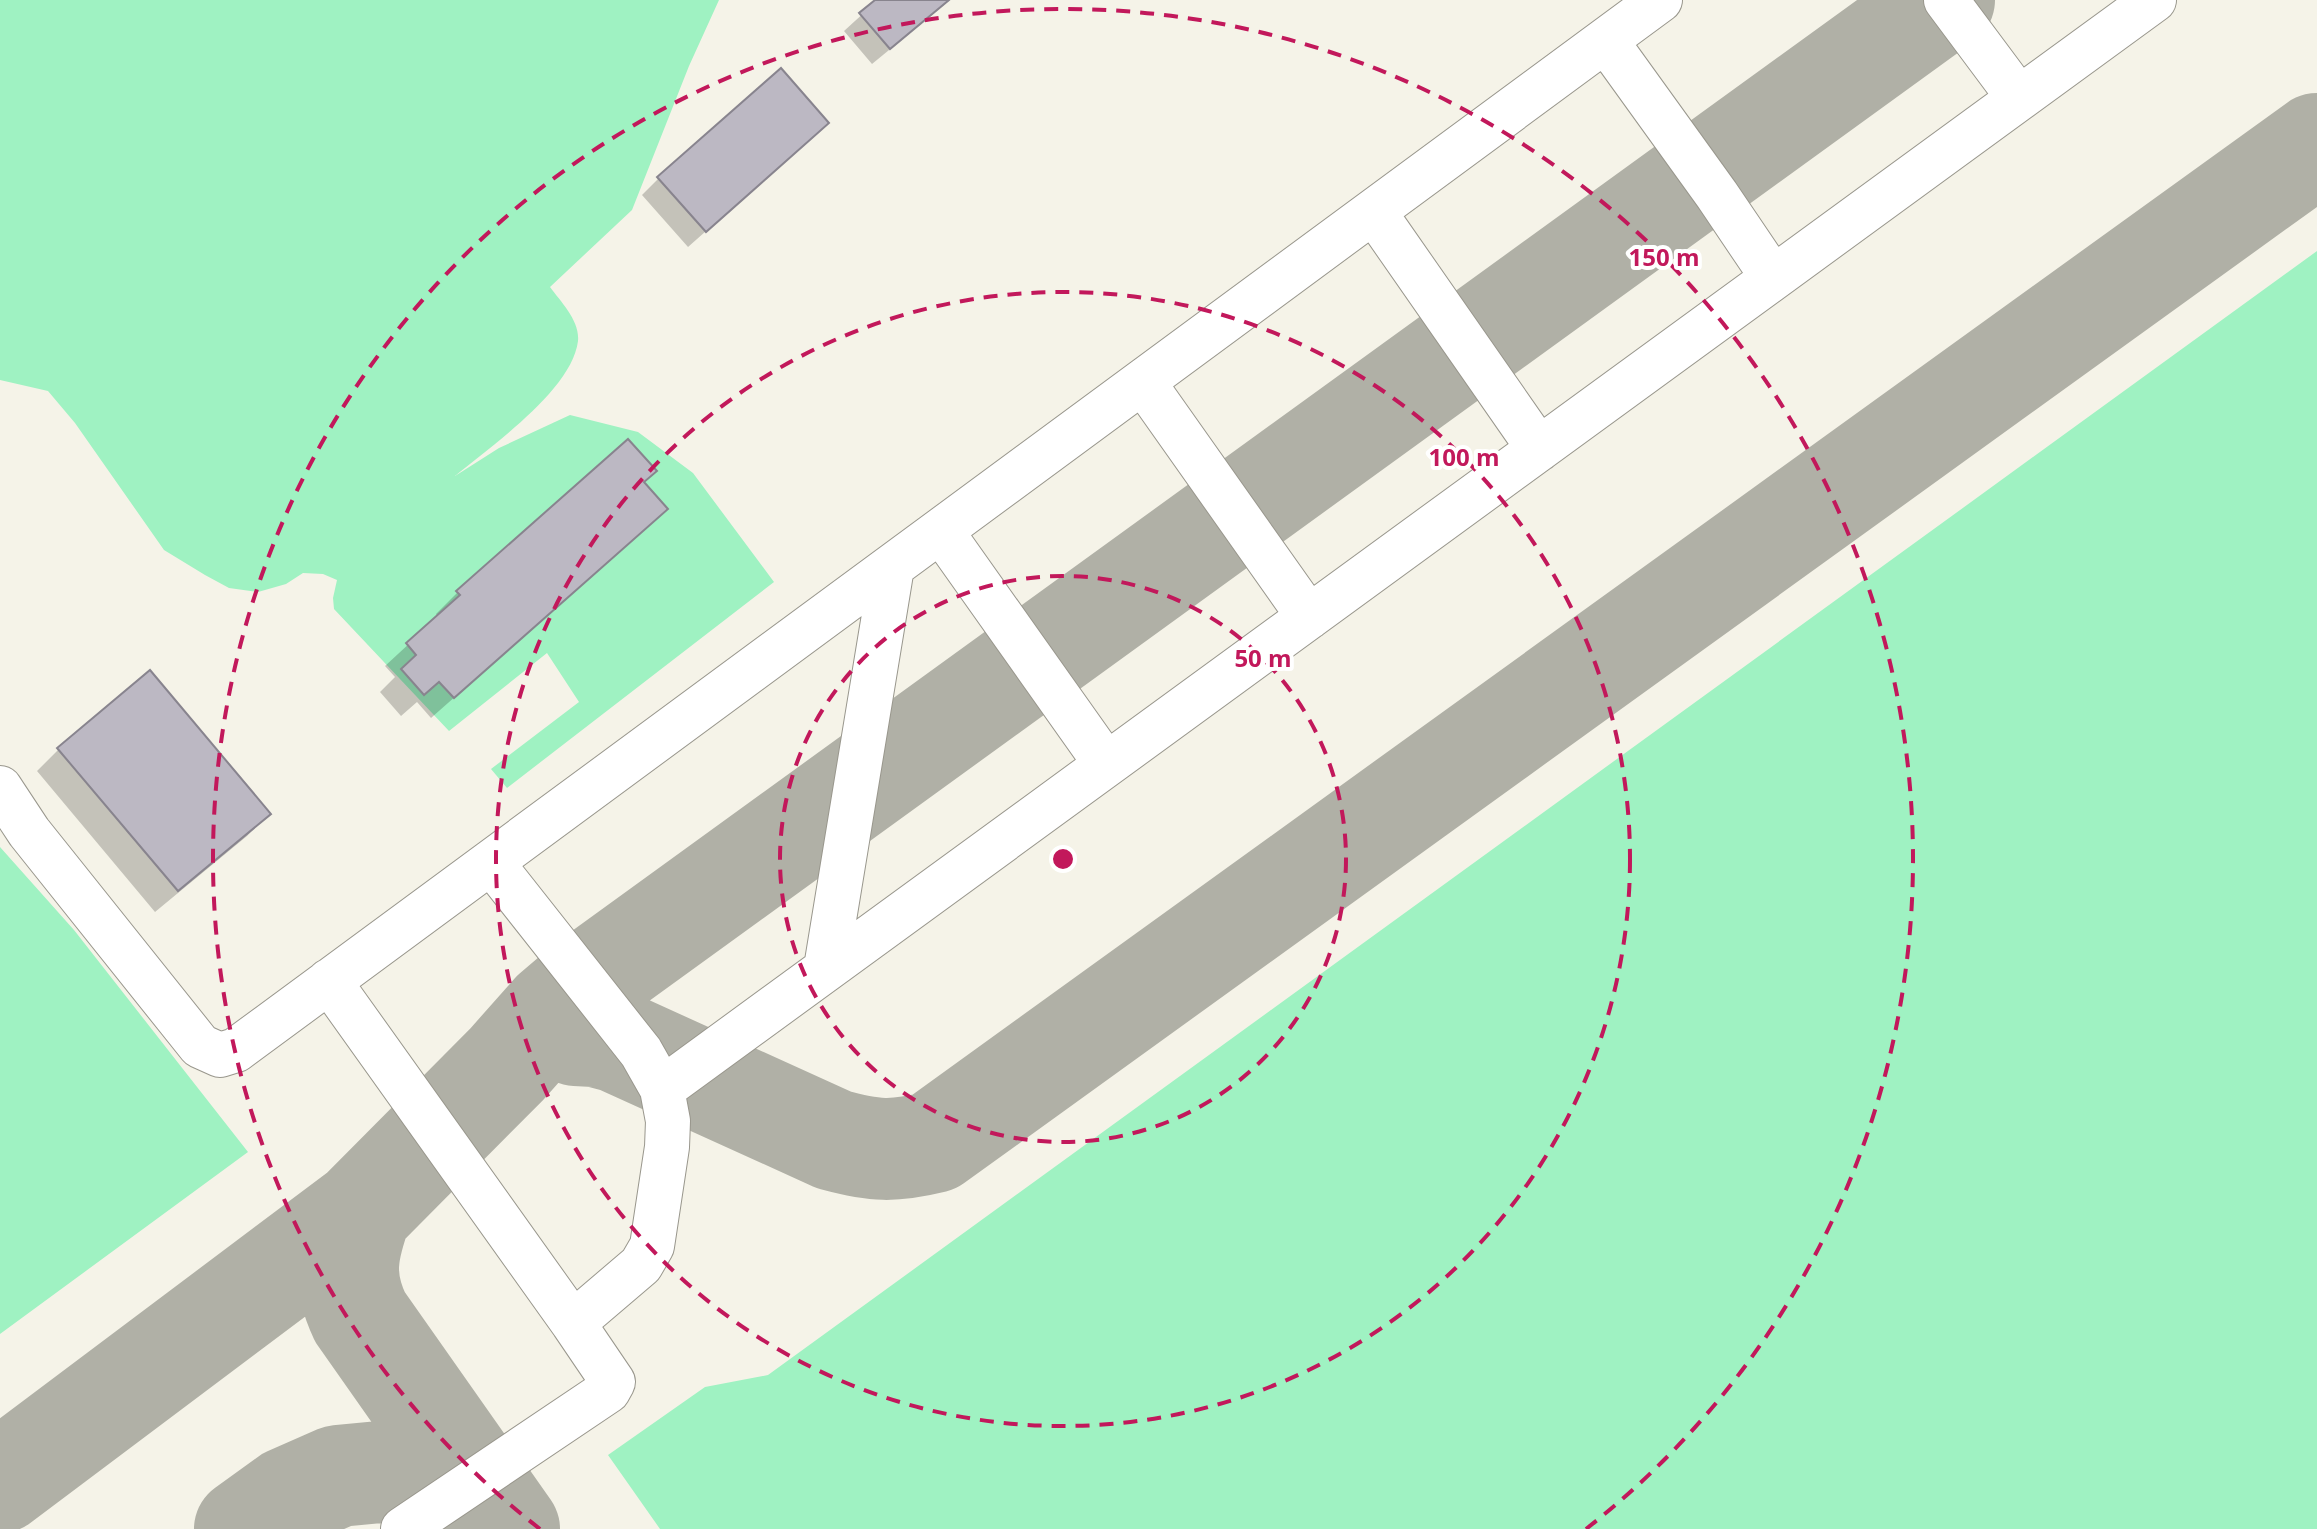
<svg xmlns="http://www.w3.org/2000/svg" width="2317" height="1529" viewBox="0 0 2317 1529" font-family="'Open Sans',sans-serif">
<style>
.green{fill:#9ff2c2}
.shadow{fill:#0003}
.lines{fill:none;stroke-linecap:round;stroke-linejoin:round}
.taxiway{stroke:#b0b0a6;stroke-width:102}
.building{fill:#bcb8c3;stroke:#88848e;stroke-width:2}
.minor-casing{stroke:#99978d;stroke-width:46}
.minor{stroke:#fff;stroke-width:44}
.ring{fill:none;stroke:#c2185b;stroke-width:4;stroke-dasharray:14 10}
.centre{fill:#c2185b;stroke:#fff;stroke-width:4}
.ring-label{font-size:24px;text-anchor:middle;font-weight:bold;fill:#c2185b;stroke:#fff;stroke-width:8;stroke-linejoin:round;paint-order:stroke}
</style>
<rect width="100%" height="100%" fill="#f5f3e8"/>
<path class="green" d="M0,0H719L689,66L632,210L550,287C561,302 580,321 578,341C572,390 491,446 455,476L499,448L570,415L638,432L693,473L774,582L507,788L491,769L579,702L547,653L449,731L334,609L333,598L337,580L323,574L303,573L286,584L258,592L229,588L205,575L164,550L75,423L48,391L0,380Z
M2317,251V1529H660L608,1455L705,1387L768,1375Z
M0,847L74,930L248,1152L0,1334Z"/>
<path class="shadow" d="M878,0H950L872,64L844,31Z
M810,139L688,247L642,195L659,178Z
M642,483L665,509L643,531L431,718L417,702L401,716L380,692L395,677L385,666L438,617L436,614L458,592Z
M59,749L268,814L247,836L155,912L37,771Z"/>
<g class="lines">
<path class="taxiway" d="M576,1035L595,1036L618,1042L834,1140C875,1151 893,1152 934,1142L2317,144
M361,1211C347,1251 341,1277 360,1317L509,1529
M0,1482L361,1211L507,1064L553,1012L587,983L1944,0
M245,1529L288,1498L338,1476L380,1472L430,1479L506,1525"/>
</g>
<path class="building" d="M875,0H949L890,49L859,13Z
M781,68L829,123L706,232L657,177Z
M628,439L657,471L644,482L668,509L454,698L439,682L424,695L401,669L416,655L406,643L460,595L456,591Z
M150,670L271,814L178,891L57,748Z"/>
<g class="lines">
<g class="minor-casing">
<path id="minor" d="M1946,0L2019,98
M1606,41L1717,195L1773,278
M1374,212L1539,449
M1143,382L1309,617
M941,531L1106,764
M0,788L29,832L200,1046L220,1055L236,1050L1660,0
M491,862L641,1052L662,1089L668,1121L667,1147L652,1246L641,1265L573,1323
M826,968L892,567
M329,981L573,1323L613,1382L608,1391L403,1529
M662,1089L2154,0"/>
</g>
<use href="#minor" class="minor"/>
</g>
<g class="ring">
<circle cx="1063" cy="859" r="283"/>
<circle cx="1063" cy="859" r="567"/>
<path d="M540 1529A850 850 0 1 1 1586 1529"/>
</g>
<circle cx="1063" cy="859" r="12" class="centre"/>
<g class="ring-label">
<text x="1664" y="266">150 m</text>
<text x="1464" y="466">100 m</text>
<text x="1263" y="667">50 m</text>
</g>
</svg>
